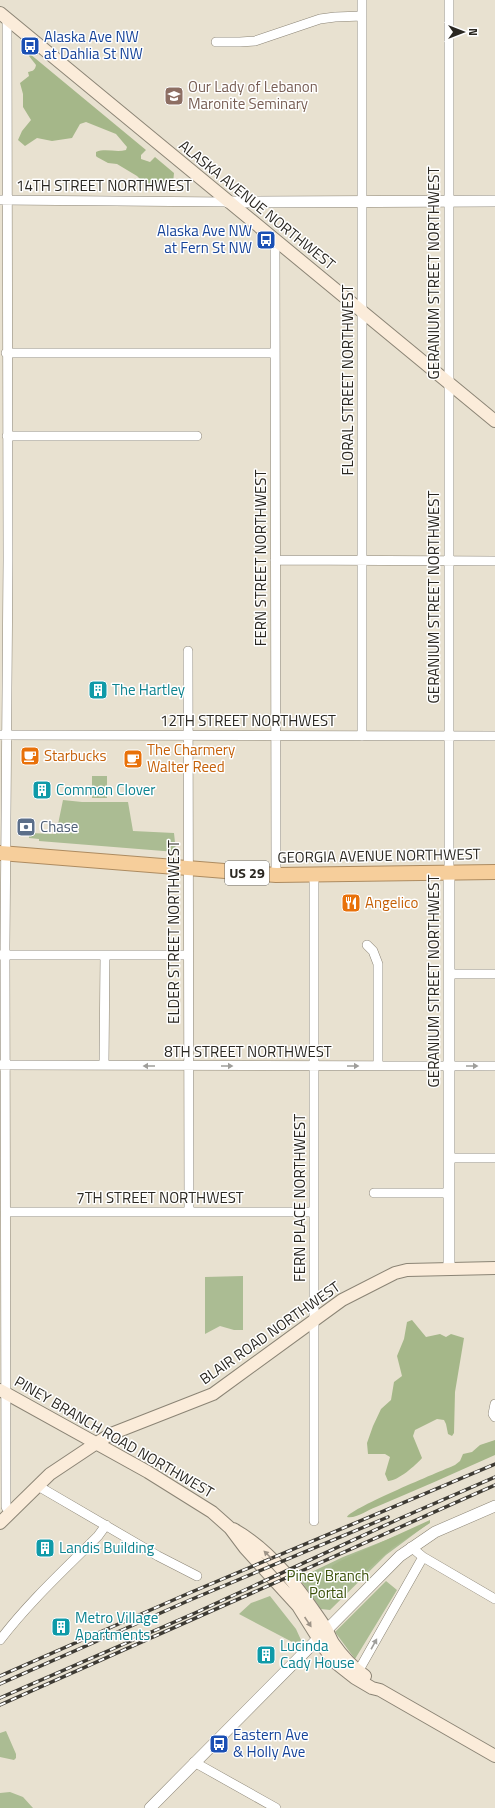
<svg xmlns="http://www.w3.org/2000/svg" width="495" height="1808" viewBox="0 0 495 1808" font-family="'Titillium Web',sans-serif">
<style>
.green{fill:#abbc93}
.forest{fill:#a5b789}
.lines{fill:none;stroke-linecap:round;stroke-linejoin:round}
.minor-casing{stroke:#8b8475;stroke-width:10}
.tertiary-casing{stroke:#8b8475;stroke-width:12}
.secondary-casing{stroke:#8b8475;stroke-width:14}
.trunk-casing{stroke:#ad8b60;stroke-width:16}
.minor{stroke:#fff;stroke-width:9}
.tertiary{stroke:#fff;stroke-width:11}
.secondary{stroke:#fbecda;stroke-width:12}
.trunk{stroke:#f6ce9b;stroke-width:14}
.rail-casing{stroke:#3e3b34;stroke-width:3.5}
.rail{stroke:#fff;stroke-width:2;stroke-dasharray:6;stroke-linecap:butt}
.oneway{fill:#9f9e9b}
.oneway2{fill:#9d9387}
.labels{text-anchor:middle;stroke-width:3;stroke-linejoin:round;paint-order:stroke}
.shield{fill:#fff;stroke:#6a6864;stroke-width:1}
.shield-label{font-size:14px;font-weight:bold;fill:#2a2721}
.transit-label{font-size:15px;fill:#164399;stroke:#fff;text-anchor:start}
.education-label{font-size:15px;fill:#785e54;stroke:#fff;text-anchor:start}
.street-label{font-size:15px;fill:#2a2721;stroke:#fff}
.culture-label{font-size:15px;fill:#0d838f;stroke:#fff;text-anchor:start}
.food-label{font-size:15px;fill:#c56008;stroke:#fff;text-anchor:start}
.service-label{font-size:15px;fill:#4e5e75;stroke:#fff;text-anchor:start}
.park-label{font-size:15px;fill:#3c520b;stroke:#fff}
</style>
<rect width="100%" height="100%" fill="#e8e1d0"/>
<path class="green" d="M92,776H107V798H92Z
M63,800L82,802H128L133,831L174,833L176,852L39,841V839L29,838V833L56,834Z
M243,1276V1330H234L220,1326L205,1334V1277Z
M429,1523L386,1555L330,1610L321,1609L299,1578L343,1557Z
M386,1581L397,1590L355,1659L335,1632Z
M270,1596L296,1629L301,1640L298,1645L239,1614L251,1603Z
M6,1731L16,1754V1758L14,1760L0,1757V1733Z
M10,1792L23,1797L33,1808H0V1793Z"/>
<path class="forest" d="M30,54L146,150L141,155V159L150,162L155,157L174,173L173,183L166,186H150L145,184L137,176L117,164L108,163L97,157L96,156V152C106,148 116,153 126,150L127,147L116,134L86,122L80,124L72,138L52,141L37,138L25,146L18,140L22,131L31,120L23,107V94L20,83L29,76L28,72C32,71 35,71 36,65L29,56Z
M412,1320L426,1337L440,1334L446,1337L451,1334L464,1338L455,1392L454,1433L452,1436L448,1434L446,1424L444,1420L437,1419L415,1430L413,1436L422,1458C416,1465 398,1481 388,1481L385,1474L390,1457L385,1454H368L367,1443L373,1426L381,1409L391,1400L394,1382L402,1376L397,1356L404,1339L407,1322Z
M495,1440V1455C455,1473 416,1490 376,1507C367,1510 356,1519 347,1517C353,1507 439,1472 455,1465L460,1461L463,1454L472,1452L480,1445Z
M430,1520V1523L392,1548L354,1582L335,1579L330,1572L332,1566L340,1561Z"/>
<g class="lines">
<g class="minor-casing">
<path id="minor" d="M449,0V873
M7,18L8,560L5,946L6,1507L11,1513
M216,42H240L255,41L320,19L335,17L362,16
M1,200L228,202
M275,241L276,875
M6,353H275
M7,436H197
M275,560L495,561
M188,651L189,1212
M0,735L495,736
M362,736V0
M367,945L373,951L378,964V1066
M0,955H188
M449,974H495
M0,1065L495,1066
M104,1065L105,955
M449,1158H495
M374,1193H449
M6,1212H314
M495,1404L493,1414L495,1417
M38,1486L158,1556L197,1576
M314,1521V876
M423,1557L495,1599
M0,1640C29,1602 64,1570 98,1536L106,1525
M355,1677L423,1557L411,1547
M194,1762L276,1808"/>
</g>
<g class="tertiary-casing">
<path id="tertiary" d="M228,202L495,201
M449,873V1269
M150,1808L400,1556L435,1532L495,1506"/>
</g>
<g class="secondary-casing">
<path id="secondary" d="M0,13L495,421
M0,1390L148,1472L212,1512L230,1528L245,1548L298,1606L325,1649L336,1663L355,1678L372,1688L380,1690L495,1756
M0,1523L50,1474L95,1444L111,1434L213,1394L342,1300L395,1273L407,1270L495,1268
M233,1529C273,1551 300,1590 325,1627C328,1632 330,1638 333,1643C342,1656 352,1667 365,1676"/>
</g>
<g class="trunk-casing">
<path id="trunk" d="M0,853L276,875L495,872"/>
</g>
<use href="#minor" class="minor"/>
<use href="#tertiary" class="tertiary"/>
<use href="#secondary" class="secondary"/>
<use href="#trunk" class="trunk"/>
<g class="rail-casing">
<path id="rail" d="M0,1676L187,1594L495,1464
M0,1684L190,1600L388,1517
M0,1698L195,1613L401,1518L495,1477
M0,1705L495,1485"/>
</g>
<use href="#rail" class="rail"/>
</g>
<defs><path id="oneway-solid" d="M-6-.8H1V-3.2L6.5 0L1 3.2V.8H-6Z"/></defs>
<g class="oneway">
<use href="#oneway-solid" transform="translate(149 1066) rotate(-180)"/>
<use href="#oneway-solid" transform="translate(227 1066)"/>
<use href="#oneway-solid" transform="translate(353 1066)"/>
<use href="#oneway-solid" transform="translate(472 1066)"/>
<use href="#oneway-solid" transform="translate(374 1644) rotate(-61)"/>
</g>
<g class="oneway2">
<use href="#oneway-solid" transform="translate(268 1555) rotate(-135)"/>
<use href="#oneway-solid" transform="translate(308 1622) rotate(56)"/>
</g>
<defs>
<g id="bus-square" transform="scale(1)"><rect x="-9" y="-9" width="18" height="18" rx="4" fill="#1a4fb4" stroke="#fff"/><path d="M-5-6H5V4H4V6H2V4H-2V6H-4V4H-5ZM-3.5-4V0h7V-4ZM-3.5 1.2v1.5H-2V1.2ZM2 1.2v1.5H3.5V1.2Z" fill="#fff"/></g>
<g id="university-square" transform="scale(1)"><rect x="-9" y="-9" width="18" height="18" rx="4" fill="#8d6e63" stroke="#fff"/><path d="M0-5L7-2L0 1L-7-2ZM-4 1L0 2.5L4 1V4Q0 6-4 4Z" fill="#fff"/></g>
<g id="building-square" transform="scale(1)"><rect x="-9" y="-9" width="18" height="18" rx="4" fill="#0f9aa8" stroke="#fff"/><path d="M-4-6H4V6H1V3H-1V6H-4ZM-2.5-4.3h1.7v1.8h-1.7ZM.8-4.3h1.7v1.8H.8ZM-2.5-1h1.7V.8h-1.7ZM.8-1h1.7V.8H.8Z" fill="#fff"/></g>
<g id="cafe-square" transform="scale(1)"><rect x="-9" y="-9" width="18" height="18" rx="4" fill="#e8710a" stroke="#fff"/><path d="M-5.5-4.5H6V0H3Q3 3.5 0 3.5H-2.5Q-5.5 3.5-5.5 0ZM3-3.2v2h1.7v-2ZM-6 4.5H4V6H-6Z" fill="#fff"/></g>
<g id="bank-square" transform="scale(1)"><rect x="-9" y="-9" width="18" height="18" rx="4" fill="#5c6f8a" stroke="#fff"/><path d="M-6-4H6V4H-6ZM0-2.3a2.3 2.3 0 1 0 0 4.6a2.3 2.3 0 1 0 0-4.6Z" fill="#fff"/></g>
<g id="restaurant-square" transform="scale(1)"><rect x="-9" y="-9" width="18" height="18" rx="4" fill="#e8710a" stroke="#fff"/><path d="M-5-6h1v4h1v-4h1v4h1v-4h1v5L-1.5 .5V6h-2V.5L-5-1ZM5-6V6H3V1.5H1.5Q1.5-4 5-6Z" fill="#fff"/></g>
</defs>
<g fill-rule="evenodd">
<use href="#bus-square" x="30" y="46"/>
<use href="#university-square" x="174" y="96"/>
<use href="#bus-square" x="266" y="240"/>
<use href="#building-square" x="98" y="690"/>
<use href="#cafe-square" x="30" y="756"/>
<use href="#cafe-square" x="133" y="759"/>
<use href="#building-square" x="42" y="790"/>
<use href="#bank-square" x="26" y="827"/>
<use href="#restaurant-square" x="351" y="903"/>
<use href="#building-square" x="45" y="1548"/>
<use href="#building-square" x="61" y="1627"/>
<use href="#building-square" x="266" y="1655"/>
<use href="#bus-square" x="219" y="1744"/>
</g>
<g class="labels">
<rect class="shield" x="225" y="861" width="44" height="24" rx="3"/>
<g class="shield-label">
<text x="247" y="878">US 29</text>
</g>
<g class="transit-label">
<text x="44" y="42">Alaska Ave NW<tspan x="44" dy="17">at Dahlia St NW</tspan></text>
<text x="252" y="236" text-anchor="end">Alaska Ave NW<tspan x="252" dy="17">at Fern St NW</tspan></text>
<text x="233" y="1740">Eastern Ave<tspan x="233" dy="17">&amp; Holly Ave</tspan></text>
</g>
<g class="education-label">
<text x="188" y="92">Our Lady of Lebanon<tspan x="188" dy="17">Maronite Seminary</tspan></text>
</g>
<g class="street-label">
<text x="104" y="191">14TH STREET NORTHWEST</text>
<text transform="translate(257 205) rotate(39)" y="5">ALASKA AVENUE NORTHWEST</text>
<text transform="translate(434 273) rotate(-90)" y="5">GERANIUM STREET NORTHWEST</text>
<text transform="translate(348 380) rotate(-90)" y="5">FLORAL STREET NORTHWEST</text>
<text transform="translate(261 558) rotate(-90)" y="5">FERN STREET NORTHWEST</text>
<text transform="translate(434 597) rotate(-90)" y="5">GERANIUM STREET NORTHWEST</text>
<text x="248" y="726">12TH STREET NORTHWEST</text>
<text transform="translate(379 856) rotate(-1)" y="5">GEORGIA AVENUE NORTHWEST</text>
<text transform="translate(174 932) rotate(-90)" y="5">ELDER STREET NORTHWEST</text>
<text transform="translate(434 981) rotate(-90)" y="5">GERANIUM STREET NORTHWEST</text>
<text x="248" y="1057">8TH STREET NORTHWEST</text>
<text x="160" y="1203">7TH STREET NORTHWEST</text>
<text transform="translate(300 1198) rotate(-90)" y="5">FERN PLACE NORTHWEST</text>
<text transform="translate(270 1333) rotate(-35)" y="5">BLAIR ROAD NORTHWEST</text>
<text transform="translate(114 1437) rotate(30)" y="5">PINEY BRANCH ROAD NORTHWEST</text>
</g>
<g class="culture-label">
<text x="112" y="695">The Hartley</text>
<text x="56" y="795">Common Clover</text>
<text x="59" y="1553">Landis Building</text>
<text x="75" y="1623">Metro Village<tspan x="75" dy="17">Apartments</tspan></text>
<text x="280" y="1651">Lucinda<tspan x="280" dy="17">Cady House</tspan></text>
</g>
<g class="food-label">
<text x="147" y="755">The Charmery<tspan x="147" dy="17">Walter Reed</tspan></text>
<text x="44" y="761">Starbucks</text>
<text x="365" y="908">Angelico</text>
</g>
<g class="service-label">
<text x="40" y="832">Chase</text>
</g>
<g class="park-label">
<text x="328" y="1581">Piney Branch<tspan x="328" dy="17">Portal</tspan></text>
</g>
</g>
<g transform="translate(463 32) rotate(90)" stroke="#ffffff" stroke-width="3" paint-order="stroke">
<path d="M0-3L7 15L0 10L-7 15Z" fill="#2a2721"/>
<text y="-6" font-size="11" font-weight="bold" text-anchor="middle" fill="#2a2721">N</text>
</g>
</svg>
